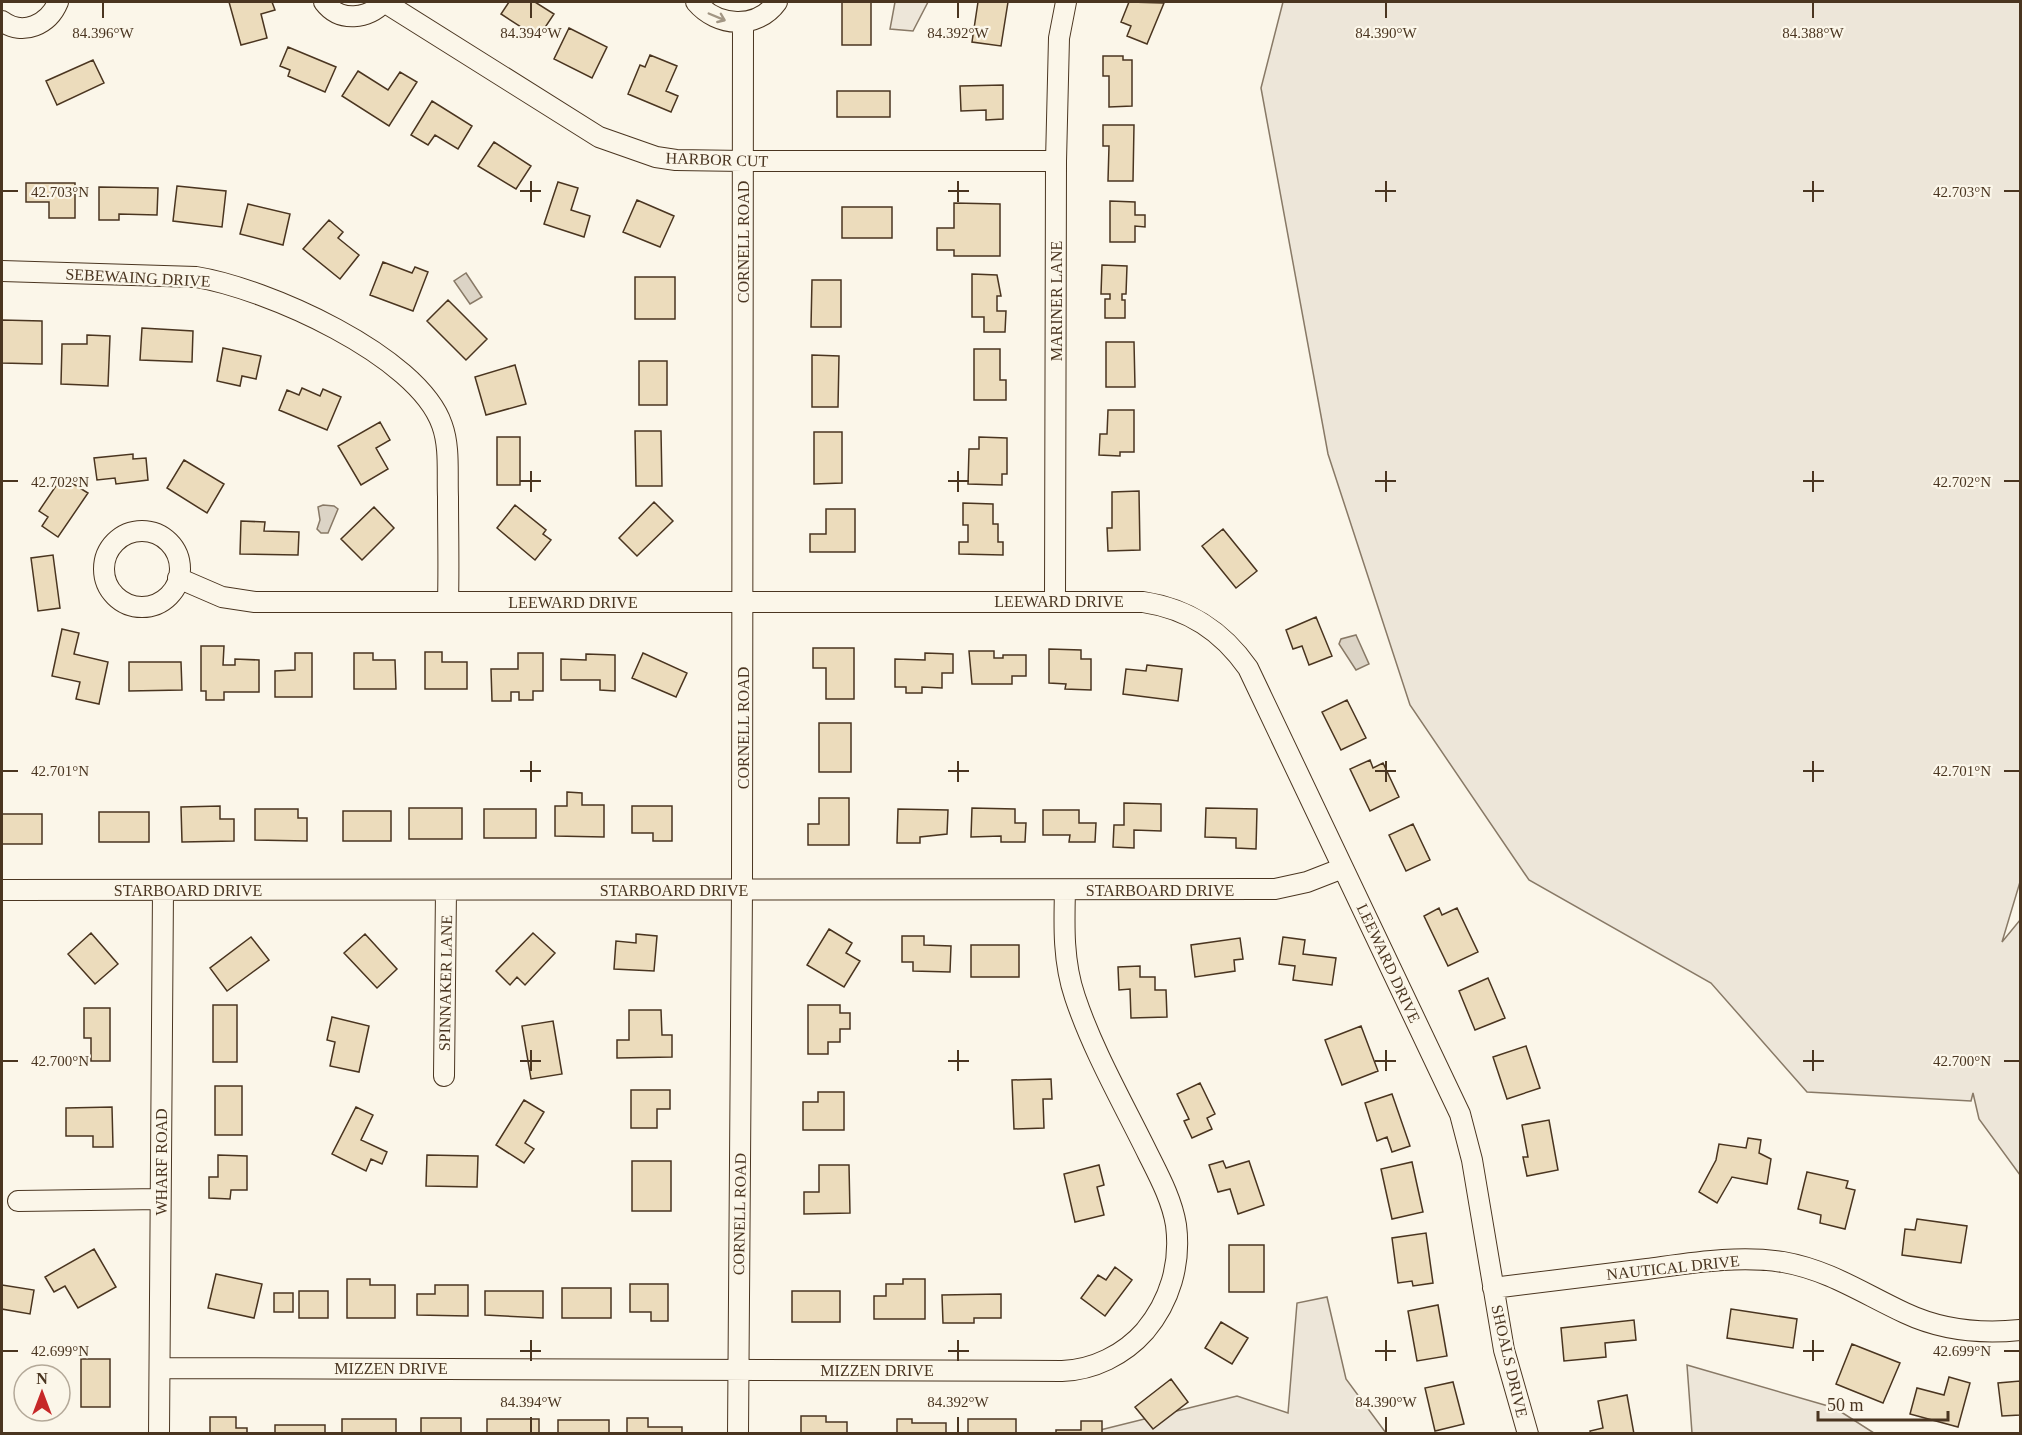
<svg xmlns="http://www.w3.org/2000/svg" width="2022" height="1435" viewBox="0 0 2022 1435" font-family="'Times New Roman',serif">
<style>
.green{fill:#ede6d9;stroke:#887966;stroke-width:1.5}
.water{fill:#dcd4c6;stroke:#887966;stroke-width:1.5}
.building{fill:#ecdcbc;stroke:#4a3520;stroke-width:1.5}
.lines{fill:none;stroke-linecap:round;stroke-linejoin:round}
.minor-casing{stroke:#4a3520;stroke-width:22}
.minor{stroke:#fbf6e9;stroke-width:20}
.oneway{stroke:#a29684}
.ticks{fill:none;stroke:#4a3520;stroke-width:2}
.labels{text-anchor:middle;stroke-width:4.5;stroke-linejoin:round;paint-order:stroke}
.street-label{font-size:16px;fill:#4a3520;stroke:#fbf6e9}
.ticks-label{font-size:15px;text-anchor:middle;fill:#4a3520;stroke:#fbf6e9;stroke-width:4.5;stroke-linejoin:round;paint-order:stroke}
</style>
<rect width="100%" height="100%" fill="#fbf6e9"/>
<path class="green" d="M895,2H928L913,31L890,29Z
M1283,2H2020V882L2002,942L2020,920V1175L1979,1119L1973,1093L1971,1101L1807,1092L1711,983L1529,880L1410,705L1328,454L1261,88Z
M1327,1297L1346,1379L1386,1433L1084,1434L1237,1396L1288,1413L1297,1303Z
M1687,1365L1835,1408L1874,1433H1692Z"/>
<path class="water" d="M466,273L482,297L470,304L454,281Z
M323,505L334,506L338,509L328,533H321L317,529L320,520L318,507Z
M1356,635L1369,664L1356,670L1339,644L1341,639Z"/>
<path class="building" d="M229,2H272L275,10L261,14L267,38L241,45Z
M509,2H535L554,14L538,38L501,14Z
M842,2H871V45H842Z
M978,2H1008L1001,46L972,42Z
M1129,2L1164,3L1147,44L1127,36L1131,26L1121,22Z
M569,28L607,47L592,78L554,59Z
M288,47L336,67L325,92L288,76L290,70L280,66Z
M650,55L677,66L666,91L678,96L671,112L628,94L640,65L645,67Z
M1103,56H1123V60H1132V106L1109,107V76H1103Z
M93,60L104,83L57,105L46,81Z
M358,71L388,90L400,72L417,82L389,126L342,96Z
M1003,85V119L986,120V110L961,111L960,86Z
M837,91H890V117H837Z
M432,101L472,126L458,149L435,135L428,145L411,135Z
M1103,125H1134L1133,181H1108L1109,146H1103Z
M494,142L531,166L516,189L478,166Z
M558,182L578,188L571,210L590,216L584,237L544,224Z
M26,183H75V218H49V202H26Z
M177,186L226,191L222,227L173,221Z
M99,187L158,188L157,215L119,214V220H99Z
M637,200L674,216L660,247L623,232Z
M1110,201L1135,202V215H1145V227L1135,226V242H1110Z
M954,203L1000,204V256H954V250H937V228H954Z
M248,204L290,214L283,245L240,234Z
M842,207H892V238H842Z
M329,220L343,232L338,238L359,255L340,279L303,249Z
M383,262L412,273L415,267L428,272L413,311L370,295Z
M1102,265L1127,266L1126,294H1122V300H1125V318H1105V299H1110V294H1101Z
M972,274L997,275L1001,296H997V311H1006L1005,332H984V317H972Z
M635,277H675V319H635Z
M812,280H841V327H811Z
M448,300L487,339L466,360L427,321Z
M2,320L42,321V364L2,363Z
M142,328L193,331L192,362L140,360Z
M87,335L110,336L108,386L61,384L62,344H87Z
M1106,342H1134L1135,387H1106Z
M223,348L261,356L256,379L242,376L240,386L217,381Z
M974,349H1000V380H1006V400H974Z
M812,355L839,356L838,407H812Z
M639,361H667V405H639Z
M515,365L526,404L486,415L475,377Z
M302,388L320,396L323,389L341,397L327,430L279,410L287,390L299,395Z
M1108,410H1134V452H1120V456L1099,455L1100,434H1107Z
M380,422L390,440L376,448L388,469L361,485L338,446Z
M635,431H661L662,486H636Z
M814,432H842V483L814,484Z
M497,437H520V485H497Z
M979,437L1007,438V474H1002V485L968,484L969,449H979Z
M133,454V459L146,458L148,480L116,484L115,478L97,480L94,458Z
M184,460L224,484L207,513L167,488Z
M62,477L88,493L58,537L42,526L48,517L39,511Z
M1139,491L1140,550L1108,551L1107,528H1112V492Z
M654,502L673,521L637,556L619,538Z
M963,503L993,504V524H998V542H1003V555L959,554V542H968V525H963Z
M515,505L546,530L543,534L551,540L535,560L497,528Z
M374,507L394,528L362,560L341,539Z
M826,509H855V552H810V534H826Z
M241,521L265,522L264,531L299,532L298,555L240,554Z
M1223,529L1257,571L1236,588L1202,546Z
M53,555L60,608L38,611L31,558Z
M1316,617L1332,656L1309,665L1302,646L1293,649L1286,630Z
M62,629L79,633L74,654L108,662L99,704L76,699L80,682L52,676Z
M201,646H224L223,665H235V659L259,660V692H224V700H206V691H201Z
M813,648H854V699H826V668H813Z
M1049,649L1081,650V659H1091V690L1065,689L1066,684L1049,683Z
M969,651H994V658H1003V655H1026V676H1012V684H972Z
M425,652H442V662H467V689H425Z
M295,653H312V697H275V671L295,670Z
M354,653H373V660H395L396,689H354Z
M518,653H543V691H533V700H519V692H511V701H492L491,669H518Z
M643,653L687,673L676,697L632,678Z
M925,653L953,654V673H942V688L922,687V693H906V687H895V659L925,660Z
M586,654L615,655V691L600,690V680H561V659L586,660Z
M129,662H181L182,690L129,691Z
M1147,665L1182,669L1178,701L1123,694L1126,669L1146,671Z
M1347,700L1366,738L1341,750L1322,712Z
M819,723H851V772H819Z
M1370,760L1373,768L1383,763L1399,797L1370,811L1350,769Z
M567,792L582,793V805H604V837L555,836V806H567Z
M819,798H849V845H808V824H819Z
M1124,803L1161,804V831L1134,830V848L1113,847L1114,825H1124Z
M220,806V819H234V841L182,842L181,807Z
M632,806H672V841H653V833H632Z
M409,808H462V839H409Z
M972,808L1015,809V823H1026L1025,842H1001V836L971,837Z
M1206,808L1257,809L1256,849L1236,848V838L1205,837Z
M255,809H298V818H307V841L255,840Z
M484,809H536V838H484Z
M898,809L948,810L947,834L920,837V843H897Z
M1043,810H1079V823H1096L1095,842H1069L1070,835H1043Z
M343,811H391V841H343Z
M99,812H149V842H99Z
M2,814H42V844H2Z
M1413,824L1430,860L1406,871L1389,835Z
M1439,908L1442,915L1457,908L1478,952L1448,966L1424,916Z
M829,929L852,943L846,953L860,961L844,987L807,965Z
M91,933L118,964L95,984L68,954Z
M533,933L555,953L525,985L517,977L510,985L496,971Z
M365,934L397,969L377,988L344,953Z
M636,934L657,936L654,971L614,969L616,941L636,943Z
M902,936H924V945L951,946L950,972L913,971V962H902Z
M251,937L269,960L227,991L210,968Z
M1283,937L1305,940L1303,954L1336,958L1332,985L1293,980L1295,966L1279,964Z
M1240,938L1243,959L1234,960L1235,971L1195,977L1191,945Z
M971,945H1019V977H971Z
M1140,966V977H1155V990H1166L1167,1017L1131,1018L1130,989L1119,990L1118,967Z
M1488,978L1505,1018L1475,1030L1459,991Z
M213,1005H237V1062H213Z
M808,1005H840V1013H850V1029H840V1042H828V1054H808Z
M84,1008H110V1061H91V1038H84Z
M629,1010H661L662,1035H672V1057L617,1058V1040H629Z
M332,1017L369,1026L359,1072L330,1066L335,1042L327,1040Z
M553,1021L562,1074L531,1079L522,1026Z
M1361,1026L1378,1071L1342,1085L1325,1040Z
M1526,1046L1540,1088L1507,1099L1493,1057Z
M1051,1079L1052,1099H1043L1044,1128L1014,1129L1012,1080Z
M1200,1083L1215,1114L1207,1118L1212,1129L1192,1138L1184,1121L1189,1119L1177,1094Z
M215,1086H242V1135H215Z
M631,1090H670V1109H657V1128H631Z
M818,1092H844V1130H803V1102H818Z
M1392,1094L1410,1146L1392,1152L1387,1137L1377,1141L1365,1103Z
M524,1100L544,1112L525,1143L534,1149L524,1163L496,1145Z
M112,1107L113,1147H93V1136H66V1108Z
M356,1107L373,1115L361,1140L387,1152L382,1164L371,1159L366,1171L332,1154Z
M1549,1120L1558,1170L1527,1176L1523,1157H1528L1522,1125Z
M1748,1138L1761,1140L1759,1153L1771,1159L1767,1184L1732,1177L1717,1203L1699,1192L1716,1160L1719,1144L1746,1148Z
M218,1155L247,1156V1190H231L230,1199L209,1198V1177H218Z
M427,1155L478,1156L477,1187L426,1186Z
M632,1161H671V1211H632Z
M1223,1161L1226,1168L1249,1161L1264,1205L1238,1214L1230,1189L1218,1192L1209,1165Z
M1412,1162L1423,1212L1392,1219L1381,1169Z
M819,1165H849L850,1213L804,1214V1192H819Z
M1099,1165L1104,1185L1097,1187L1104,1215L1075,1222L1064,1174Z
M1807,1172L1848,1181L1846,1188L1855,1190L1845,1229L1820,1223L1821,1215L1798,1209Z
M1917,1219L1967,1226L1961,1263L1902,1255L1905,1229L1915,1230Z
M1426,1233L1433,1283L1413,1286L1412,1281L1398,1283L1392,1238Z
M1229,1245H1264V1292H1229Z
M94,1249L116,1287L78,1308L65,1286L54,1292L45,1277Z
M1115,1267L1132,1280L1105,1316L1081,1298L1098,1275L1106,1280Z
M216,1274L262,1284L254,1318L208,1308Z
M347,1279H370V1285H395V1318H347Z
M903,1279H925V1319H874V1296H886V1284H903Z
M630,1284H668V1321H651V1312H630Z
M2,1285L34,1290L30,1314L2,1309Z
M435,1285H468V1316L417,1315V1294H435Z
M562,1288H611V1318H562Z
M299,1291H328V1318H299Z
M485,1291H543V1318L485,1315Z
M792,1291H840V1322H792Z
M274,1293H293V1312H274Z
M1001,1294V1318H974V1323H943L942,1295Z
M1438,1305L1447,1356L1417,1361L1408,1311Z
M1731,1309L1797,1319L1793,1348L1727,1338Z
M1634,1320L1636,1340L1605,1343L1606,1357L1564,1361L1561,1328Z
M1221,1322L1248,1338L1232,1364L1205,1348Z
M1852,1344L1900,1363L1883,1403L1836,1384Z
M81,1359H110V1407H81Z
M1949,1377L1970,1383L1958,1427L1910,1414L1917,1388L1944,1395Z
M1171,1379L1188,1402L1153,1429L1135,1407Z
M2020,1381V1415L2002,1416L1998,1383Z
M1453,1382L1464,1424L1435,1431L1425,1388Z
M1627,1395L1634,1434H1591L1590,1431L1603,1428L1598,1401Z
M801,1416H826V1422H847V1434H801Z
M210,1417H236V1428H247V1434H210Z
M421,1418H461V1434H421Z
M627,1418H648V1427H682V1434H627Z
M342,1419H396V1434H342Z
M487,1419H539V1434H487Z
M897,1419H912V1423H946V1434H897Z
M968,1419H1016V1434H968Z
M558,1420H609V1434H558Z
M1081,1421H1102V1434H1056V1430H1081Z
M275,1425H325V1434H275Z"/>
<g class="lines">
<g class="minor-casing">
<path id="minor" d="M324,2C340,23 368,19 384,2
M384,2L599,137L656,157L676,160L743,161H1056
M696,2C717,27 757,30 777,2
M2,21C23,37 49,24 58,2
M2,271L196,277C265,288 418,355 442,425C450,447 447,473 448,497C448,532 449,567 448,602
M104 569a38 38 0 1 1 76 0a38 38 0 1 1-76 0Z
M178,578L222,597L255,602H1143C1189,609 1222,631 1248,668L1460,1114L1472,1160L1504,1350L1528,1434
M1055,601L1056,161L1059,38L1066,2
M2,890L1275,889L1307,882L1343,868
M444,1076L446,890
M18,1201L160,1199
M1493,1288C1545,1282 1596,1275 1647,1269C1692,1263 1738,1255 1783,1262C1829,1270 1864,1294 1905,1313C1941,1330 1981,1334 2020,1330
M162,1368L1062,1371C1093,1370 1124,1355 1145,1331C1170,1301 1181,1264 1176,1225C1172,1200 1159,1176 1148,1154C1123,1103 1093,1051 1075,997C1063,962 1064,926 1065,890
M159,1434L163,890
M738,1434L742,890L743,22"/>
</g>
<use href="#minor" class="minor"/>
</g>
<defs><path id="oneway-shaft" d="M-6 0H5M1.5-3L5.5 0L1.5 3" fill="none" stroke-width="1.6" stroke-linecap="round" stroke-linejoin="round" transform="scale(1.5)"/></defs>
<use class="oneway" href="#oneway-shaft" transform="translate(717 17) rotate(23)"/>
<path class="ticks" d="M103,3V18M531,3V18M958,3V18M1386,3V18M1813,3V18M531,181V202M958,181V202M1386,181V202M1813,181V202M3,191H18M520,191H541M948,191H969M1375,191H1396M1803,191H1824M2004,191H2019M531,471V492M958,471V492M1386,471V492M1813,471V492M3,481H18M520,481H541M948,481H969M1375,481H1396M1803,481H1824M2004,481H2019M531,761V782M958,761V782M1386,761V782M1813,761V782M3,771H18M520,771H541M948,771H969M1375,771H1396M1803,771H1824M2004,771H2019M531,1050V1071M958,1050V1071M1386,1050V1071M1813,1050V1071M3,1061H18M520,1061H541M948,1061H969M1375,1061H1396M1803,1061H1824M2004,1061H2019M531,1340V1361M958,1340V1361M1386,1340V1361M1813,1340V1361M3,1351H18M520,1351H541M948,1351H969M1375,1351H1396M1803,1351H1824M2004,1351H2019M531,1417V1432M958,1417V1432M1386,1417V1432"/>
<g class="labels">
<g class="street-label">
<text transform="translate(717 159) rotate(2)" y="6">HARBOR CUT</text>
<text transform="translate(743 242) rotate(-90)" y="6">CORNELL ROAD</text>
<text transform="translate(138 277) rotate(3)" y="6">SEBEWAING DRIVE</text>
<text transform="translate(1056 301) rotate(-90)" y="6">MARINER LANE</text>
<text x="1059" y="607">LEEWARD DRIVE</text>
<text x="573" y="608">LEEWARD DRIVE</text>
<text transform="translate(743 728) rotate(-90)" y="6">CORNELL ROAD</text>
<text x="188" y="896">STARBOARD DRIVE</text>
<text x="674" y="896">STARBOARD DRIVE</text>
<text x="1160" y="896">STARBOARD DRIVE</text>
<text transform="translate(1389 963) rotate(65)" y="6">LEEWARD DRIVE</text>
<text transform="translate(445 983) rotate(-89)" y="6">SPINNAKER LANE</text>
<text transform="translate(161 1162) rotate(-90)" y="6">WHARF ROAD</text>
<text transform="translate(739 1214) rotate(-89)" y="6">CORNELL ROAD</text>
<text transform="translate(1673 1267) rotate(-6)" y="6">NAUTICAL DRIVE</text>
<text transform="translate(1510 1361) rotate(77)" y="6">SHOALS DRIVE</text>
<text x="391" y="1374">MIZZEN DRIVE</text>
<text x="877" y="1376">MIZZEN DRIVE</text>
</g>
</g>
<g class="ticks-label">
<text x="103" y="38">84.396°W</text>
<text x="531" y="38">84.394°W</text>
<text x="958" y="38">84.392°W</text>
<text x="1386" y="38">84.390°W</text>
<text x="1813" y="38">84.388°W</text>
<text x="60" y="197">42.703°N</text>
<text x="1962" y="197">42.703°N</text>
<text x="60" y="487">42.702°N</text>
<text x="1962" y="487">42.702°N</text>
<text x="60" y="776">42.701°N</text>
<text x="1962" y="776">42.701°N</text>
<text x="60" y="1066">42.700°N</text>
<text x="1962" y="1066">42.700°N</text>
<text x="60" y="1356">42.699°N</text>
<text x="1962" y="1356">42.699°N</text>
<text x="531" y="1407">84.394°W</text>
<text x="958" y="1407">84.392°W</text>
<text x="1386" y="1407">84.390°W</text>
</g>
<rect width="2022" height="1435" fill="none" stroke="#4a3520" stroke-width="6"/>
<g transform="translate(42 1393)"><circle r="28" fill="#fbf6e9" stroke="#b4a999" stroke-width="1.5"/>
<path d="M0-4.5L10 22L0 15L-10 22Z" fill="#c62828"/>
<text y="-9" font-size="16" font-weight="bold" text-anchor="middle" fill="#4a3520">N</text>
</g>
<path d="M1818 1411v9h130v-9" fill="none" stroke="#4a3520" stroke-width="3"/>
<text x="1827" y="1411" font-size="18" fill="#4a3520" stroke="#fbf6e9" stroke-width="4.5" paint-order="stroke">50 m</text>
</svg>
